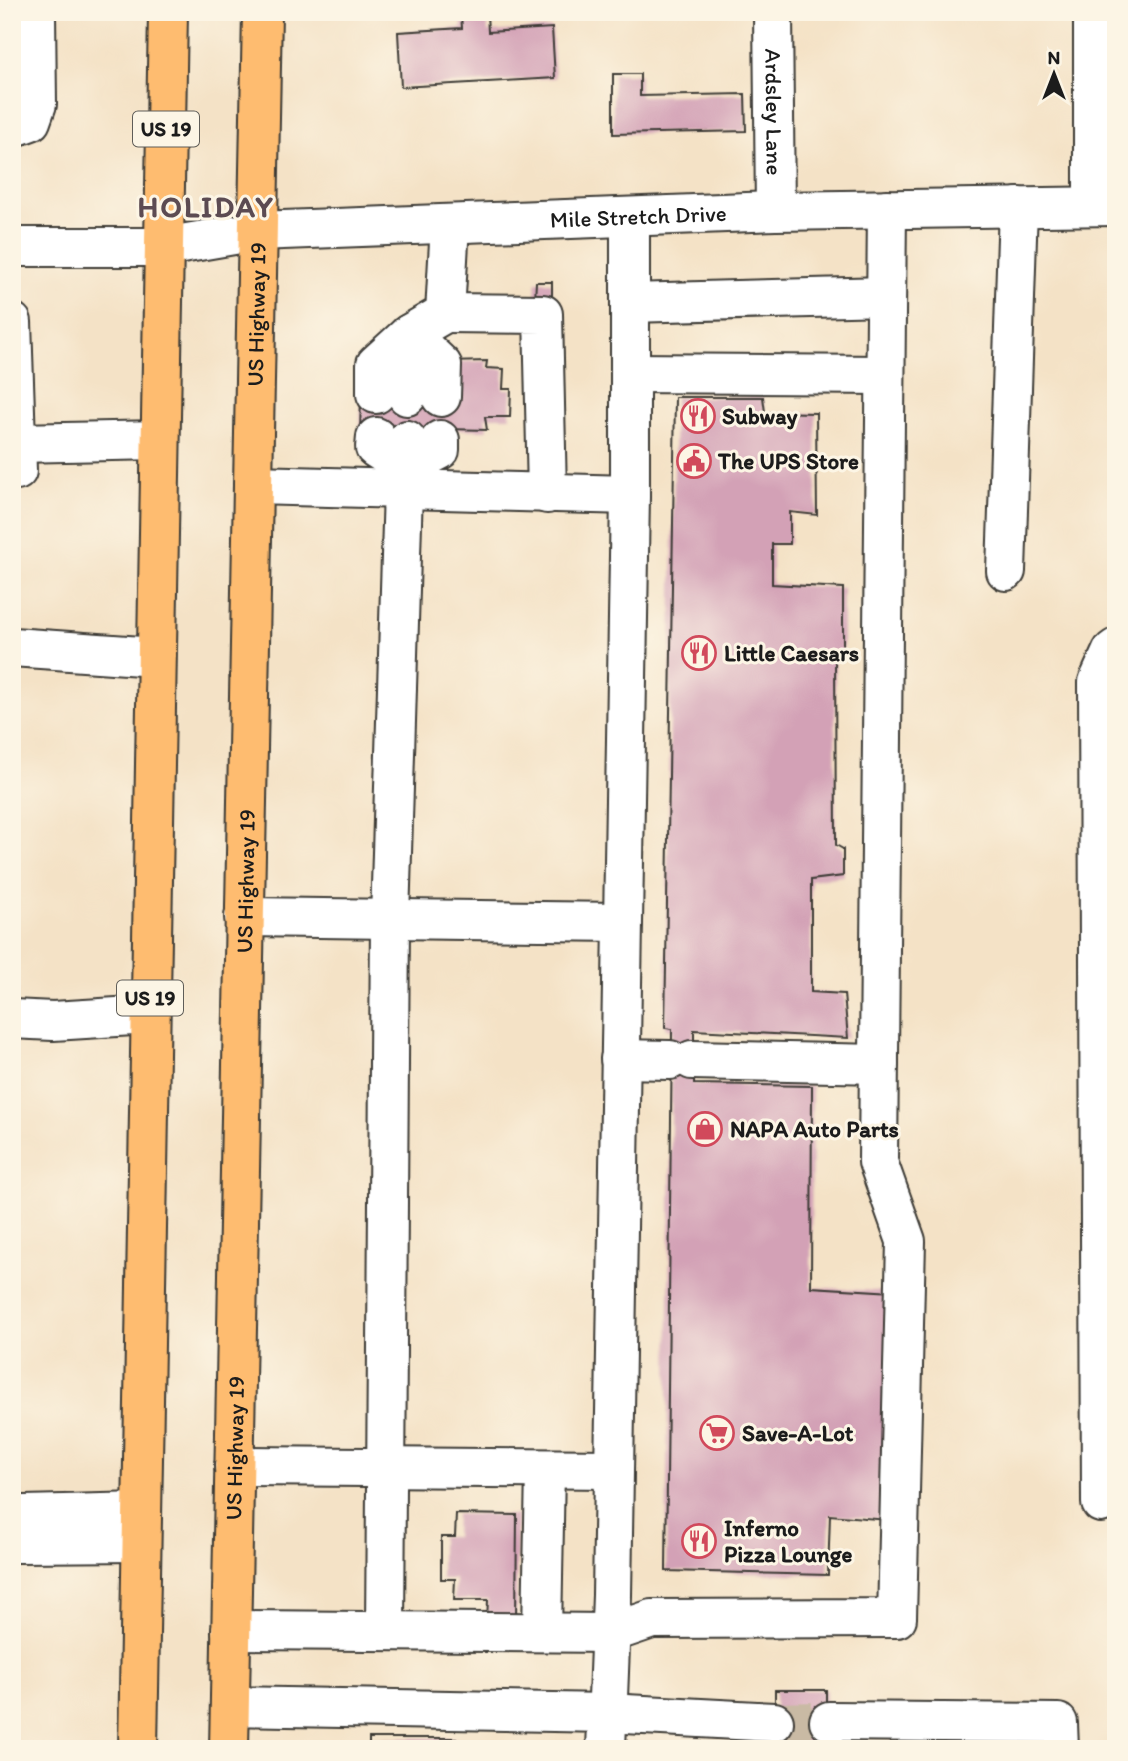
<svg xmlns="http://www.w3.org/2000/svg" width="1128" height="1761" viewBox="0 0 1128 1761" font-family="Itim,sans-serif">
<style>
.building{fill:#d3a1b6}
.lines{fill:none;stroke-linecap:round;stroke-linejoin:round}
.minor-tunnel{stroke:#c9baa4;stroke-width:38;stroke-dasharray:38 19;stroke-linecap:butt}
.minor-casing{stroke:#3c3a36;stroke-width:42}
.highway-casing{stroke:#3c3a36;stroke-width:42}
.minor{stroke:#fff;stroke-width:38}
.highway{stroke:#febc70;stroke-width:38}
.labels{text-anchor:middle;stroke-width:6;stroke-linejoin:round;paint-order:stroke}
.shield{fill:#fcf5e5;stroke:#5f5d58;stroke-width:2}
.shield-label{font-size:21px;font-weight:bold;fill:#1c1c1c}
.street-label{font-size:23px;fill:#1c1c1c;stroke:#fcf5e5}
.poi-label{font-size:23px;font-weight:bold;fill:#1c1c1c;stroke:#fcf5e5;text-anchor:start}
.district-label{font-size:30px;font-weight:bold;letter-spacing:2px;fill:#5c4b52;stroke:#fcf5e5}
</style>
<rect width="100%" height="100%" fill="#fcf5e5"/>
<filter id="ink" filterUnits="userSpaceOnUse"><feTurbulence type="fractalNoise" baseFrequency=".0143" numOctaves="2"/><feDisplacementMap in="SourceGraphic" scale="14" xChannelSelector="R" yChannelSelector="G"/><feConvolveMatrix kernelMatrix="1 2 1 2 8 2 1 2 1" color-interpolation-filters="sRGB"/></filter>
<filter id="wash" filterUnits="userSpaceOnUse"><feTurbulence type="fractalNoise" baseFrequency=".00686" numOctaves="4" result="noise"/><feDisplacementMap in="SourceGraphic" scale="28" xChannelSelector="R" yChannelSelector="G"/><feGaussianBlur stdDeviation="1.57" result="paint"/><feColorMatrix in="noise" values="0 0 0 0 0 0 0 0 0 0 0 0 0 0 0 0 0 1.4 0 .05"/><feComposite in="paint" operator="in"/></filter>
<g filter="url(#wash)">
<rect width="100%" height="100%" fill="#f4e2c6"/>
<g id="blocks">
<path class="building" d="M487,13L488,32L552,28L555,78L401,87L398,32L462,28L461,14Z
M613,74H640V96L745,94L746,131L613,134Z
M536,282H552V300H535Z
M487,361L486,368L504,369L503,389H511L510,417H485L487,430L447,429L360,436L361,393L447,362Z
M675,397H763L765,412L816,413L817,515L790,512V544H772V584L843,588V656H835L836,845L843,849V876L811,880V992L844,994L848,1038L694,1030V1084L812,1086L811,1287L893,1292L888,1520L830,1515L828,1575L666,1571L672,1029L665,1028Z
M456,1514L517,1515L516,1621L487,1620L488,1600H454L455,1579H441V1537H455Z
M775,1690H826V1749H775Z
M369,1738H456V1749H369Z"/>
</g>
</g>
<g filter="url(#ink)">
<use href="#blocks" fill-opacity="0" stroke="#3c3a36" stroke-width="2"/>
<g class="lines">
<path class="minor-tunnel" d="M774,1722L829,1721"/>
<g class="minor-casing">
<g id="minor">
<path id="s1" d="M773,12L775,211"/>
<path d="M1093,12V206"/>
<path d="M12,128L31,121L37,104L36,12"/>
<path id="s2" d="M12,247H164L257,231L775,211L1116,206"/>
<path d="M630,303L886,296"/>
<path d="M445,313L543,314L547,494"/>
<path d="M12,322L17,471H12"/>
<path d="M630,373L885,375"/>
<path d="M376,394V364L409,334L442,365L441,397"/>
<path d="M407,396L409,334L445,313L450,224"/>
<path d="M376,437L375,448L406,468L440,450V440"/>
<path d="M17,443L160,440"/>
<path d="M253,485L630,495"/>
<path d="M1006,571L1018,207"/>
<path d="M12,647L156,657"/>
<path d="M244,917L622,922"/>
<path d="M12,1019L53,1021L149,1015"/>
<path d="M620,1059L670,1060"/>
<path d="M692,1060L879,1064"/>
<path d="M234,1466L613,1469"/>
<path d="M1101,1503L1098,682L1112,651L1116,648"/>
<path d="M12,1520L24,1515L142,1512"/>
<path d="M12,1541L17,1543L141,1542"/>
<path d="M231,1630L611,1633L652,1619L897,1618L906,1241L878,1162L887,209"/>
<path d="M385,1631L390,919L403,490L407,440"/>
<path d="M542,1632L545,1469"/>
<path d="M230,1706L607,1713L774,1722"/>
<path d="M829,1721L1058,1723L1059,1749"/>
<path d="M606,1749L612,1595L630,495V217"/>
</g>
</g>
<g class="highway-casing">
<g id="highway">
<path d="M138,1749L168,12"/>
<path id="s3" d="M229,1749L262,12"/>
</g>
</g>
<use href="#minor" class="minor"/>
<use href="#highway" class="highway"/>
</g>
</g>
<defs>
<g id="restaurant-ring" transform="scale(1.75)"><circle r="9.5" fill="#fcf5e5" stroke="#d1495b" stroke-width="1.5"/><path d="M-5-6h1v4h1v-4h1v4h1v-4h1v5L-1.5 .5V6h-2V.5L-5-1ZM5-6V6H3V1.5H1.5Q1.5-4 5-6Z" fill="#d1495b"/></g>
<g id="civic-ring" transform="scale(1.75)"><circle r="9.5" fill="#fcf5e5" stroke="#d1495b" stroke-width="1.5"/><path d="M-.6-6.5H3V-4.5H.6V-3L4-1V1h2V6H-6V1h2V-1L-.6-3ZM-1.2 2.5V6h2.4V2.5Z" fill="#d1495b"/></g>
<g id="shop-ring" transform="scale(1.75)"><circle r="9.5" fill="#fcf5e5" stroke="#d1495b" stroke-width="1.5"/><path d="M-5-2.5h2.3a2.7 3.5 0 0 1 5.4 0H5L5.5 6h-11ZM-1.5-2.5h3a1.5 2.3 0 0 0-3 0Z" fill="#d1495b"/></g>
<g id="supermarket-ring" transform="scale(1.75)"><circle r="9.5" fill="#fcf5e5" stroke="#d1495b" stroke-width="1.5"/><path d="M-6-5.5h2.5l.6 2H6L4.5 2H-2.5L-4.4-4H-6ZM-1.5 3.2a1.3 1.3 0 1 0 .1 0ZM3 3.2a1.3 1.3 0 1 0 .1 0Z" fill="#d1495b"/></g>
</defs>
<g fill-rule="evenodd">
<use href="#restaurant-ring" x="698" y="416"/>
<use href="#civic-ring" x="694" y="461"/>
<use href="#restaurant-ring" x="699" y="653"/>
<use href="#shop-ring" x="705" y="1129"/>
<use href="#supermarket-ring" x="717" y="1433"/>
<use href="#restaurant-ring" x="699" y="1541"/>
</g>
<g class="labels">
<g class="shield">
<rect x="133" y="111.5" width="66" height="35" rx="5"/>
<rect x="117" y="980.5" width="66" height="35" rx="5"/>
</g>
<g class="shield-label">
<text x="166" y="136">US 19</text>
<text x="150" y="1005">US 19</text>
</g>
<g class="street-label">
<text dy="8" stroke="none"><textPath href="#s1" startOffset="100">Ardsley Lane</textPath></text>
<text dy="8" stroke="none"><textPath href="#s2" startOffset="628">Mile Stretch Drive</textPath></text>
<text dy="8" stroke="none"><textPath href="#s3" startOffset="1435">US Highway 19</textPath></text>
<text dy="8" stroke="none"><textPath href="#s3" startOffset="868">US Highway 19</textPath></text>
<text dy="8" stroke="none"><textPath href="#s3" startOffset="301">US Highway 19</textPath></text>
</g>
<g class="poi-label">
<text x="722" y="424">Subway</text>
<text x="718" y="469">The UPS Store</text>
<text x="724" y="661">Little Caesars</text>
<text x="730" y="1137">NAPA Auto Parts</text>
<text x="742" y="1441">Save-A-Lot</text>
<text x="724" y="1536">Inferno<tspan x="724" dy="26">Pizza Lounge</tspan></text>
</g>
<g class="district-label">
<text x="206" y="217">HOLIDAY</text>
</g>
</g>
<rect width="1128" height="1761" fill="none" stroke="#fcf5e5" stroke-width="42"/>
<g transform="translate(1054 74)" stroke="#fcf5e5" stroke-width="5" paint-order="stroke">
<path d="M0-5L12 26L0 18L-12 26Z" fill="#1c1c1c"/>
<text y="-10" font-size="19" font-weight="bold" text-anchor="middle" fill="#1c1c1c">N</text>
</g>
</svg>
